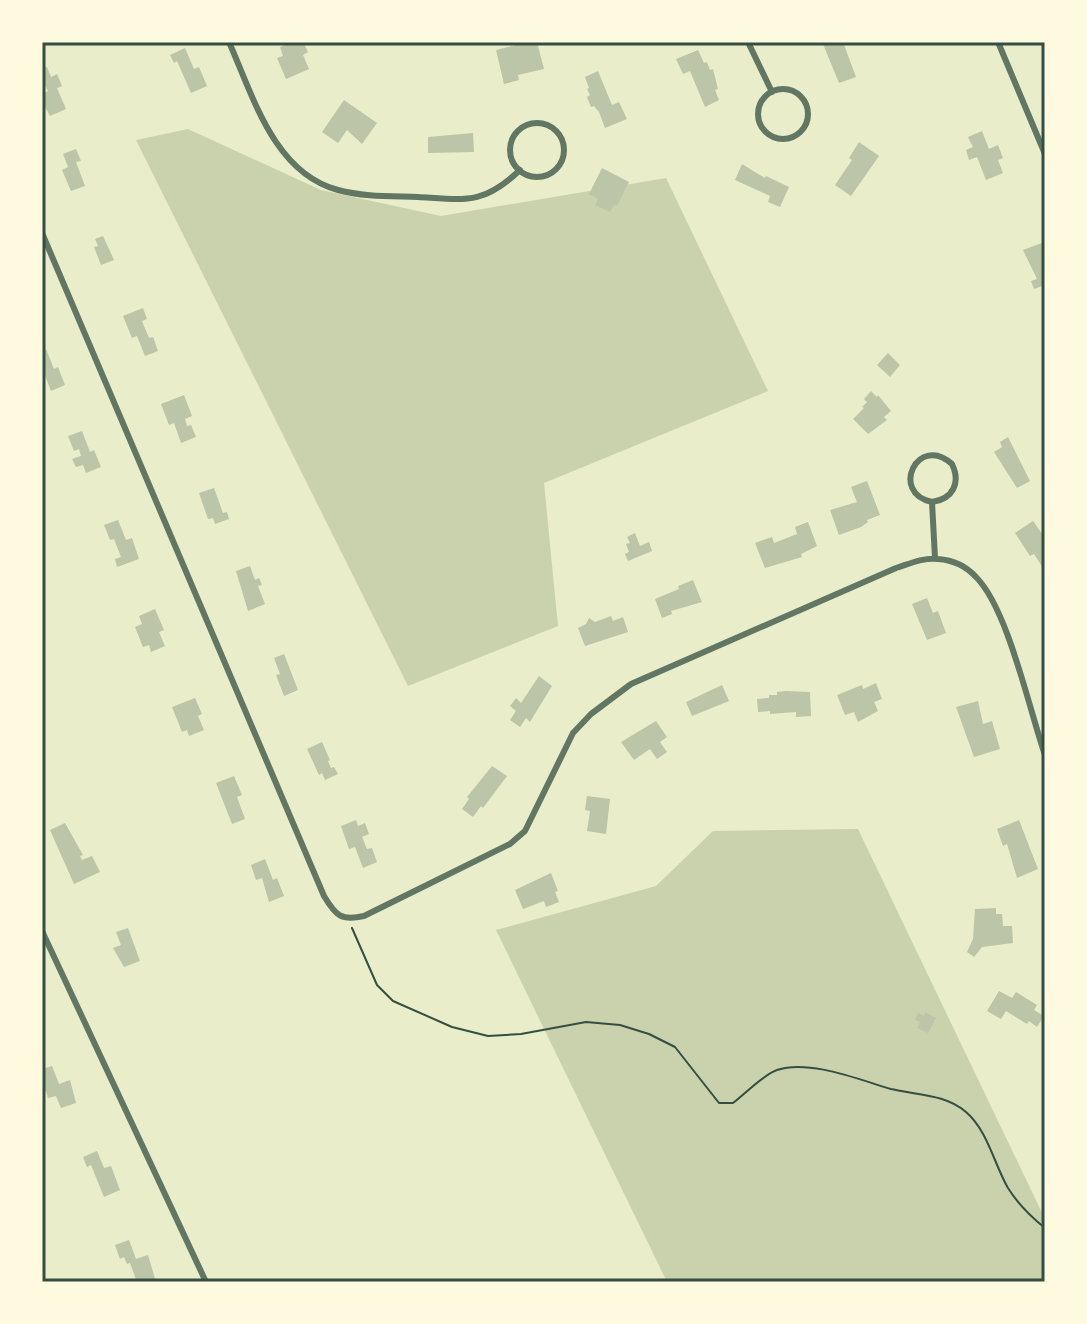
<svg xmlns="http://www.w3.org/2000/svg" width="1087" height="1324" viewBox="0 0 1087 1324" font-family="'Fira Sans Condensed',sans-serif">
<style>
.green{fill:#cad2ad}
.building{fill:#bcc5a7}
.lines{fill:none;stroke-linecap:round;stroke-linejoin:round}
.path{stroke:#344e41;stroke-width:2}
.minor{stroke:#617663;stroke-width:6}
.neatline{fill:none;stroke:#344e41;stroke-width:3}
</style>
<rect width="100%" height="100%" fill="#e9edc9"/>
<path class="green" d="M188,129L321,190L441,216L666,178L768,391L544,483L558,626L408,686L136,140Z
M858,829L1045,1219V1282H667L496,930L656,886L713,831Z"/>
<path class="building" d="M292,42L295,45L303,42L308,52L303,55L309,69L286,79L277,58L283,56L280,47Z
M528,42H537L544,69L518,75L519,80L504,84L496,50Z
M817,42H843L856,77L839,83L823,44L818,45Z
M185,48L194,69L199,67L207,86L191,93L177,61L174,63L170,55Z
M698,50L704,63L707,62L710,70L713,69L718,89L715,90L719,100L705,107L690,71L683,74L676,59Z
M47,67L51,77L57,74L62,86L57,88L66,109L50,116L42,101V94L48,91L45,85L42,86V69Z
M598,71L612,105L619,102L627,119L605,128L599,112L594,106L591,107L587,97L590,95L587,89L589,88L585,77Z
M344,100L377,123L362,144L347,130L338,143L322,132Z
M982,131L989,149L998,145L1003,158L998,160L1003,173L986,180L977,157L969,160L966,150L973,147L968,137Z
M473,133L474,152L428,153V137Z
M859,142L879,156L851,196L835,185L852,160L849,158Z
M76,149L81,161L76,162L85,186L71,191L62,170L68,167L63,154Z
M742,164L765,178L766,176L789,187L780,207L768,202L770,196L735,180Z
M602,168L629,182L617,206L614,205L610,212L595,205L598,199L589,194Z
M103,236L114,260L101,265L94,247L98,246L95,239Z
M1042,243L1045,250V285L1034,289L1031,281L1037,279L1023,250Z
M143,308L147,319L142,321L149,338L153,337L158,351L145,356L137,336L132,338L123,316Z
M46,349L54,369L58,367L65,385L51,391L42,367V350Z
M888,353L900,365L890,377L877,365Z
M871,391L877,397L878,395L891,411L884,417L887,420L868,434L853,419L864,408L862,407L867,402L864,399Z
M184,395L192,416L185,419L187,426L191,425L196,437L181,443L174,423L169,425L161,404Z
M82,431L90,452L94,450L101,467L86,473L83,465L76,467L72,459L81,456L79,449L74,451L68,436Z
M1008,437L1030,481L1017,488L994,452L1002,447L1000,442Z
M867,481L880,515L867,520L868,522L861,527L839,535L830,510L857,502L851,487Z
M214,488L223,513L227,512L229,519L215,524L213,518L208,519L199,493Z
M118,520L126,540L132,538L139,559L117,567L115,559L121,557L114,539L110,540L104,525Z
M1033,521L1045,538V571L1034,554L1030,556L1015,533Z
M808,522L817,546L801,554L802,557L765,568L755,543L772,537L774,543L797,534L795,527Z
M635,533L640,546L649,542L652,551L628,561L625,554L629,552L626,544L630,543L627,537Z
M250,566L255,580L259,578L262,585L258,586L265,604L248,611L236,571Z
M693,580L702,602L671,611L672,614L662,618L655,599L679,589L678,586Z
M927,598L933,613L938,611L946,633L927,640L912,604Z
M155,609L164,630L159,632L165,646L151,652L149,645L143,647L135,627L142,624L139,616Z
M611,616L613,621L623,617L628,632L585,646L578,628L586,624L589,618L595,622Z
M284,654L298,690L284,696L276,675L280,674L274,658Z
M539,676L552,686L530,722L526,718L520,727L510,720L516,711L510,706L516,698L521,703Z
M876,683L882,699L874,702L878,711L858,722L854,712L845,715L837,695L862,685L863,689Z
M722,685L729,701L692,716L686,702Z
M786,691L810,692L811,716L796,717V712L770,714V711L758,712L757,699L769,698V695H777V692Z
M195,698L202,714L198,716L204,730L189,736L187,730L182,732L172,707Z
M978,701L983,724L992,721L1000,749L974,757L956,707Z
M656,721L667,737L660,742L667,752L657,759L650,749L634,760L621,742Z
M322,742L330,760L328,761L331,768L334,767L338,774L325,780L322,773L319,775L307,749Z
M492,766L507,776L483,808L481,806L473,817L462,809L469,799L467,797Z
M234,776L242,795L237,797L245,819L232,824L216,783Z
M587,796L610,799L606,834L587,831L590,811L585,810Z
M356,820L358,826L365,823L369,834L362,837L367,849L372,848L377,862L363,868L355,847L349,849L341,826Z
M1019,820L1038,869L1017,878L1007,844L1003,846L997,829Z
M65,823L83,855L80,856L82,860L92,856L100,872L74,884L50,830Z
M265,859L273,880L277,878L284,896L269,902L262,878L256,880L251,865Z
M551,873L558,891L555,892L559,902L546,907L544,901L523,909L515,890Z
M996,908V914H1002L1003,926H1012L1013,943L982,947L974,957L967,952L973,939L975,909Z
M128,928L140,961L124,967L113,948L121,945L116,932Z
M999,991L1012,998L1016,992L1037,1005L1034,1010L1044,1016L1037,1027L1029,1021L1027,1024L1006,1011L1001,1019L987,1011Z
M925,1012L936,1018L928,1033L917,1028L920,1022L915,1020L918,1013L924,1016Z
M52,1066L59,1084L70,1080L76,1103L61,1108L56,1096L48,1098L46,1091L42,1092V1069Z
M97,1151L104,1168L111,1166L120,1190L104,1197L91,1165L87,1167L83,1157Z
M129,1240L136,1259L148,1255L156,1282H137L130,1263L127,1264L124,1257L120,1259L115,1245Z"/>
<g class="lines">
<path class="path" d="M352,928L377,985L393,1001L452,1027L488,1036L521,1034L586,1022L620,1025L649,1034L675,1047L719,1103H733C744,1095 764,1074 777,1070C809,1059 860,1080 891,1089C916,1095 946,1094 966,1112C988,1131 994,1164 1008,1188C1018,1204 1030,1216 1045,1228"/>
<path class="minor" d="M229,42C253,96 274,173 338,190C364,197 392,196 418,197C466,200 483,205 520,170
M748,42L772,92
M998,42L1045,154
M758 114a25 25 0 1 1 50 0a25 25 0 1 1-50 0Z
M510 150a27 27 0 1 1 54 0a27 27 0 1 1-54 0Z
M42,233L324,896C336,916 341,921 364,916L510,844L525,831L573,733L591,714L631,684L896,568C909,564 924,557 938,559C952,560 966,566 976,577C1008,609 1029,709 1045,755
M932,502C953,499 961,483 952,464C918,433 889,493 932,502L935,558
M42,931L206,1282"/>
</g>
<rect width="1087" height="1324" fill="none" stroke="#fefae0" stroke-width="88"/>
<rect x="44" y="44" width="999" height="1236" class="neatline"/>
</svg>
